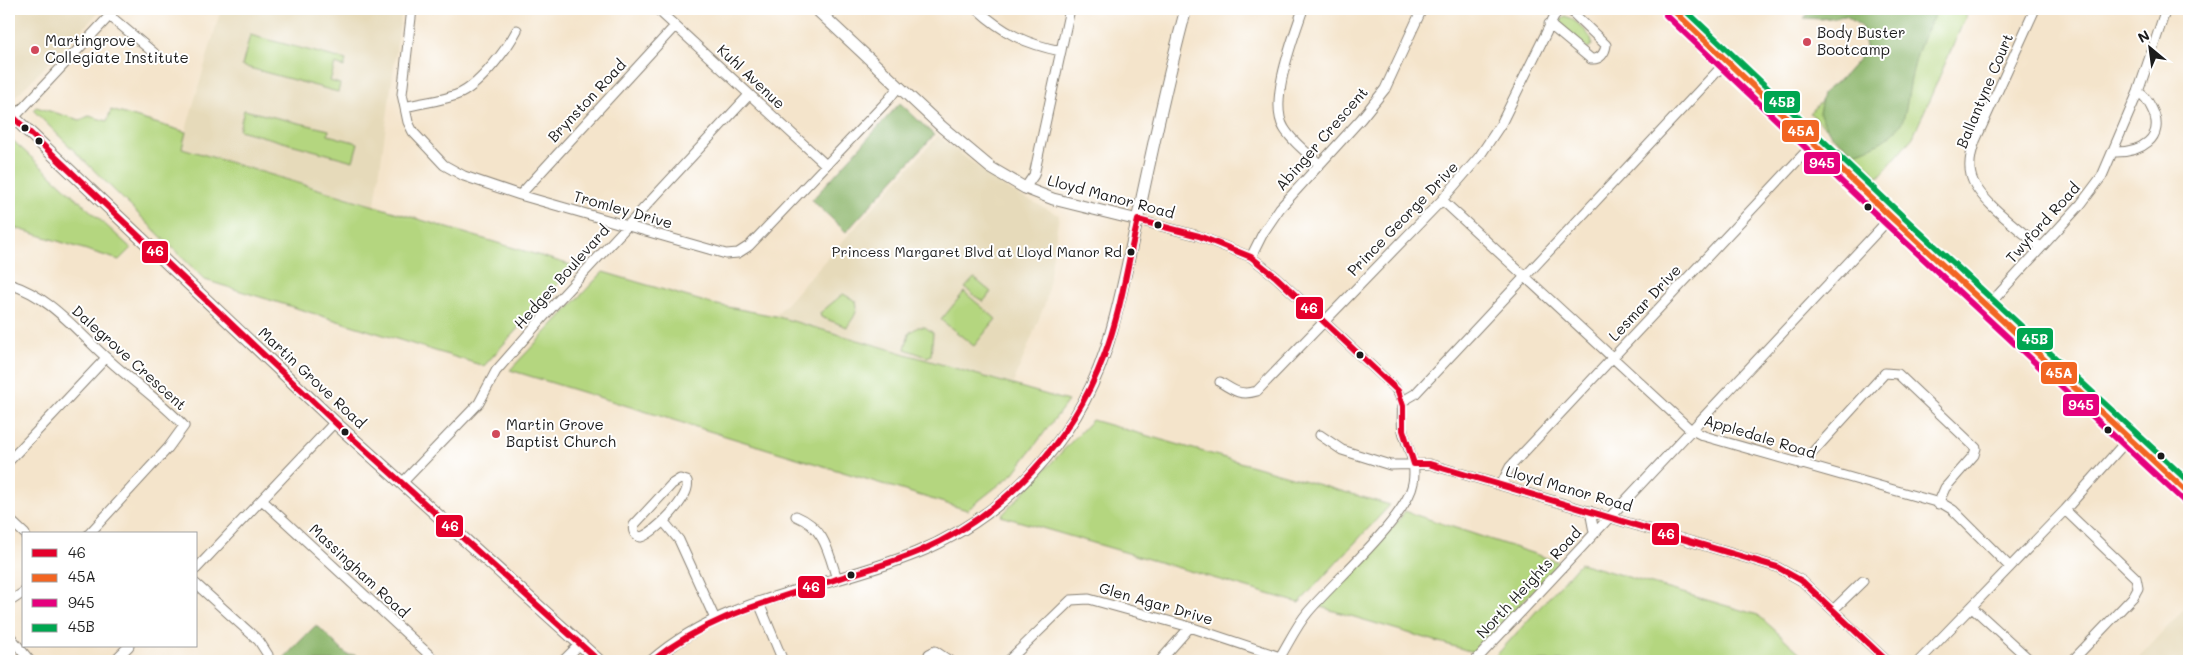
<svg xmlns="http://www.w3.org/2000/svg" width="2198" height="670" viewBox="0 0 2198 670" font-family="Mali,sans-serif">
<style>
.built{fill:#e6daba}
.green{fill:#b4d67f;stroke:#68794e}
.forest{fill:#8fb76e;stroke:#566a45}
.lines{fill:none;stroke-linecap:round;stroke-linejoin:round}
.minor-casing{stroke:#888074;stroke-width:11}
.tertiary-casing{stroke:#888074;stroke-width:13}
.secondary-casing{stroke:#888074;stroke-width:14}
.minor{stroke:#fff;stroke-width:9}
.tertiary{stroke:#fff;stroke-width:11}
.secondary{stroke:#fff;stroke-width:12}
.bus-1-casing{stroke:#fff;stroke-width:10}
.bus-2-casing{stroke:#fff;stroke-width:10}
.bus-3-casing{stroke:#fff;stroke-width:10}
.bus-4-casing{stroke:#fff;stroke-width:10}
.bus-1{stroke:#e4002b;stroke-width:6}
.bus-2{stroke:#f26522;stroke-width:6}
.bus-3{stroke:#e5007d;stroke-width:6}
.bus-4{stroke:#00a651;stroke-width:6}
.poi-dot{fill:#d1495b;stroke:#fff;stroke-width:2}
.bus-dot{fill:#1c1c1c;stroke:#fff;stroke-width:2}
.labels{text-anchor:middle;stroke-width:4;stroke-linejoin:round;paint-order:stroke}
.bus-label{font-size:14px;fill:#1c1c1c;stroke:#fff;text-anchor:end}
.poi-label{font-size:15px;fill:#1c1c1c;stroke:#fff;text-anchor:start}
.street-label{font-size:15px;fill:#1c1c1c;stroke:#fff}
.line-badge{stroke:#fff;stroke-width:2}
.badge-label{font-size:14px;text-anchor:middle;font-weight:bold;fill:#fff}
</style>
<rect width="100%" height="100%" fill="#fff"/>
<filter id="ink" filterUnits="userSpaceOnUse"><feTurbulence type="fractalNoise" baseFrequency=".02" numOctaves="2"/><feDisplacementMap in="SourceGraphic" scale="10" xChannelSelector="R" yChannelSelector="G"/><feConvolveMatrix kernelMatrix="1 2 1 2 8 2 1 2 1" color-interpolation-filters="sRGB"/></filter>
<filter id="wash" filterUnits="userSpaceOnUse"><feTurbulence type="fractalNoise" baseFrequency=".0096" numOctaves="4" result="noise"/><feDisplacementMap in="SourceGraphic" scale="20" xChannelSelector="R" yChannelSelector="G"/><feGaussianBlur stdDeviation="1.12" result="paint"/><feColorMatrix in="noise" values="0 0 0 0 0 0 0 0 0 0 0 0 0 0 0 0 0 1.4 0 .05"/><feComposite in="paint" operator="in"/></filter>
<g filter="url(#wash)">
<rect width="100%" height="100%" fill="#f4e4cb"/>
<path class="built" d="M9,9H102L15,97L9,91Z
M221,9H402L375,205L181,147Z
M938,136L1005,188L1059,215L1046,301L1013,384L775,316Z
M2189,604V661H2136Z"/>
<path class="green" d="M1868,9H1969L1913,137L1879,177L1810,113L1889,30Z
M1565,16C1575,19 1593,35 1592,45L1588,48C1578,45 1560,30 1561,19Z
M250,35L346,60L344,67L335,64L330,81L340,84L338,92L242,66Z
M36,107L80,120L89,116L107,121L111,110L186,132L182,148L574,266L484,366L205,280L33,110Z
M244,110L329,130L328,135L358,143L353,161L239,130Z
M9,137L131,248L119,260L9,226Z
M603,272L712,304L775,316L1068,401L1014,473L967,510L510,370Z
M974,278L991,292L983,302L965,288Z
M964,292L996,319L974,346L941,320Z
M843,294L856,301C859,312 853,318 847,327L821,317L820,313Z
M918,327H925L933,333L931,355L927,357L905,349L909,333Z
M1092,420L1390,505L1299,603L1001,516Z
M1405,511L1416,515L1559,562L1476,653L1317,606L1395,525Z
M1580,563L1758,615L1809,661H1499L1493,659Z"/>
<path class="forest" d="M1812,9H1939C1923,30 1915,59 1910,84C1908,95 1907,108 1903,119C1896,137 1871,148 1854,153L1831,135L1819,113L1823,93L1845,75L1867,50L1861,26L1846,16L1821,19L1804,18Z
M900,103L934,135L846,232L812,200Z
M315,626L321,629L344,652L348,655H356L363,661H281Z"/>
</g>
<g filter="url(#ink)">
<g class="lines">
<g class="minor-casing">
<path id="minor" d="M412,9L402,94L408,122L413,132L444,165L464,176L520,195L726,254L738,253L749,246L889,99L899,86
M657,9L826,165
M977,9C1003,33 1026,44 1061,51
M1303,9C1294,36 1268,102 1284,128C1292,142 1308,153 1319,164
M2035,9L1975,141C1971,152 1968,164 1971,175C1976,199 2021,230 2040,247
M110,16L154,53
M1549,24L1591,59C1600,60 1605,53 1606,45L1569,9
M405,107C423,102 444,101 461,93C481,83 507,49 517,30
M9,123L116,9
M2113,152C2139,153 2167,139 2152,109C2148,101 2145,96 2138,92
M1025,188L1034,175L1070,9
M520,195L675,26
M1442,200L1690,429L1704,436L1943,504L1953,510L2010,567
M1138,220L1199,236L1251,257L1276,277L1395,388C1407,403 1400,415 1403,431C1408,450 1417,463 1413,483C1407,518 1333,582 1308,612C1297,625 1289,642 1280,657
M1251,257L1263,233L1280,208L1361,119L1385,89L1422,9
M9,284C52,297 77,332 109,360C133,382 162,402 184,426L168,448L89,534
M1987,307L2081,204L2102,176L2138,92L2166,9
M1220,382C1234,391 1241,396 1257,391L1442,200L1479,157L1501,124L1558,9
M1403,401L1415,394L1727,61
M1320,435L1342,450L1390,465L1429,464L1777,567L1802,581L1887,661
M9,461L106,358
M1801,465L1885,373L1898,374L1976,448L1974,455L1945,488L1938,504
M680,479L687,481C692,496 655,533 641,537C635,536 632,531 634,525L672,484Z
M402,483L479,403L496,371L553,306L749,95
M1501,485L1510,467L1814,143
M263,501L436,661
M2065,510L2136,578L2138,588L2133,597L2072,661
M1590,511L1594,532
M796,516C825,528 828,551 837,579
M9,519L25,534
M664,522L679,540L715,619
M196,569L335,422
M196,584L259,641L268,655L266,661
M9,602L24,592
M759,603L783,661
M1972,607L2031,661
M1833,610L1863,581
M9,635L30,661
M114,661L129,646
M563,661L580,644
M929,661V654L935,651L950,661
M1008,661L1071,600L1089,599L1190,627L1280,657L1285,661
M1160,661L1190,627
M1475,661L1891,217
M1919,661L2065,510L2129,438"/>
</g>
<g class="tertiary-casing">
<path id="tertiary" d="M816,9L942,127L991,168L1025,188L1053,199L1138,220
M652,661C726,596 828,589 916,553C1004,517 1075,442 1105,352C1117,317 1124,280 1132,244C1149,166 1165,86 1186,9"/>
</g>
<g class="secondary-casing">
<path id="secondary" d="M1672,9L1891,217L2189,494
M9,113L341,428L599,661"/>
</g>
<use href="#minor" class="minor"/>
<use href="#tertiary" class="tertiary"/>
<use href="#secondary" class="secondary"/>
<g class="bus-1-casing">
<path id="bus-1" d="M9,113L341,428L599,661
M1138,220L1199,236L1251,257L1276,277L1398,391L1403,406V430L1414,464
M1414,464H1429L1777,567L1802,581L1887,661
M652,661C709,616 767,602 834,580C863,571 892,563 920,551C1005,514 1071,443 1104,356C1121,312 1127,265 1138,220"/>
</g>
<g class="bus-2-casing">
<path id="bus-2" d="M1672,9L1891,217L2189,494"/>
</g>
<g class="bus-3-casing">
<path id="bus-3" d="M1666,15L1885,223L2183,500"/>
</g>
<g class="bus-4-casing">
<path id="bus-4" d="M1684,9L1897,211L2189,482"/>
</g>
<use href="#bus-1" class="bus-1"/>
<use href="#bus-2" class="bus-2"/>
<use href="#bus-3" class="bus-3"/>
<use href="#bus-4" class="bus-4"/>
</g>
</g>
<g class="poi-dot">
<circle cx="1807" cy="42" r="5"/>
<circle cx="35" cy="50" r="5"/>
<circle cx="496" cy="434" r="5"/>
</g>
<g class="bus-dot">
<circle cx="25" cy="128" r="4.5"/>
<circle cx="39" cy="141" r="4.5"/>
<circle cx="1868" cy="207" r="4.5"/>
<circle cx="1158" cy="225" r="4.5"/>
<circle cx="1131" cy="252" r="4.5"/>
<circle cx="1360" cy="355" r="4.5"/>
<circle cx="2108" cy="430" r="4.5"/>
<circle cx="345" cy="432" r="4.5"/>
<circle cx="2161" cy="456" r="4.5"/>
<circle cx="851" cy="575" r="4.5"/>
</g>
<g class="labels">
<g class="bus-label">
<text x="1122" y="257">Princess Margaret Blvd at Lloyd Manor Rd</text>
</g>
<g class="poi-label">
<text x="1817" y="38">Body Buster<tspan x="1817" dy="17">Bootcamp</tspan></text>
<text x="45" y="46">Martingrove<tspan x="45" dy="17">Collegiate Institute</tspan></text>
<text x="506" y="430">Martin Grove<tspan x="506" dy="17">Baptist Church</tspan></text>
</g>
<g class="street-label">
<text transform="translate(751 77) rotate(43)" y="5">Kuhl Avenue</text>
<text transform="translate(1985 91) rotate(-67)" y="5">Ballantyne Court</text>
<text transform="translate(587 101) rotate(-47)" y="5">Brynston Road</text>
<text transform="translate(1322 139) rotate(-49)" y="5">Abinger Crescent</text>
<text transform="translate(1111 197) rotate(15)" y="5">Lloyd Manor Road</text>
<text transform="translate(623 210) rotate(16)" y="5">Tromley Drive</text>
<text transform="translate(1403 219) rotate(-46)" y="5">Prince George Drive</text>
<text transform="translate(2043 223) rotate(-48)" y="5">Twyford Road</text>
<text transform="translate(562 277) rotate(-48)" y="5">Hedges Boulevard</text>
<text transform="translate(1645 303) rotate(-47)" y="5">Lesmar Drive</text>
<text transform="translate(129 358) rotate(42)" y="5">Dalegrove Crescent</text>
<text transform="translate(312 378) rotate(43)" y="5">Martin Grove Road</text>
<text transform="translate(1760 437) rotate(17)" y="5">Appledale Road</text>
<text transform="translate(1569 489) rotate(16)" y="5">Lloyd Manor Road</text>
<text transform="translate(359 571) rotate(43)" y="5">Massingham Road</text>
<text transform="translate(1529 583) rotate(-47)" y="5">North Heights Road</text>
<text transform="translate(1156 604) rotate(16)" y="5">Glen Agar Drive</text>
</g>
</g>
<g class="line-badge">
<rect x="1763" y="90" width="38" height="24" rx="5" fill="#00a651"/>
<rect x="1781" y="119" width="39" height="24" rx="5" fill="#f26522"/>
<rect x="1803" y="151" width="38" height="24" rx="5" fill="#e5007d"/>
<rect x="141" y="240" width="28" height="24" rx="5" fill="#e4002b"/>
<rect x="1295" y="296" width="29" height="24" rx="5" fill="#e4002b"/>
<rect x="2016" y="327" width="38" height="24" rx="5" fill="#00a651"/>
<rect x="2040" y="361" width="38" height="24" rx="5" fill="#f26522"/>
<rect x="2062" y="393" width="38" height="24" rx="5" fill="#e5007d"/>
<rect x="435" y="514" width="29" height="24" rx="5" fill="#e4002b"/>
<rect x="1651" y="522" width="29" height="24" rx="5" fill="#e4002b"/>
<rect x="797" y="575" width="29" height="24" rx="5" fill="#e4002b"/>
</g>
<g class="badge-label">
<text x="1782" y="107">45B</text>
<text x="1801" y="136">45A</text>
<text x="1822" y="168">945</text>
<text x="155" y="256">46</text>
<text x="1309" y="313">46</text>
<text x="2035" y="344">45B</text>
<text x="2059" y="378">45A</text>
<text x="2081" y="410">945</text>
<text x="450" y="531">46</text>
<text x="1666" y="539">46</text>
<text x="811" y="592">46</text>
</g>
<rect width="2198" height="670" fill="none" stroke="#fff" stroke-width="30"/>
<rect x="22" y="532" width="175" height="115" fill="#ffffff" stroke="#a4a4a4"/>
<rect x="32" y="549" width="25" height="8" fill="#e4002b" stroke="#a4a4a4"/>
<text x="68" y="558" font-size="15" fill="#1c1c1c">46</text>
<rect x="32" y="574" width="25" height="8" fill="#f26522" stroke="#a4a4a4"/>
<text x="68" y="582" font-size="15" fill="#1c1c1c">45A</text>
<rect x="32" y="599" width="25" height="8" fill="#e5007d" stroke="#a4a4a4"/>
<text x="68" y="608" font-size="15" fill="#1c1c1c">945</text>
<rect x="32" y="624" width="25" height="8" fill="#00a651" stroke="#a4a4a4"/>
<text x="68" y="632" font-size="15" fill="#1c1c1c">45B</text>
<g transform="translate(2150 48) rotate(331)" stroke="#ffffff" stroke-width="4" paint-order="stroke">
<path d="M0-4L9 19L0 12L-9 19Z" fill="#1c1c1c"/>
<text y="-8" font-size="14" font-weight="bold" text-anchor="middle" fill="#1c1c1c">N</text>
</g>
</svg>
